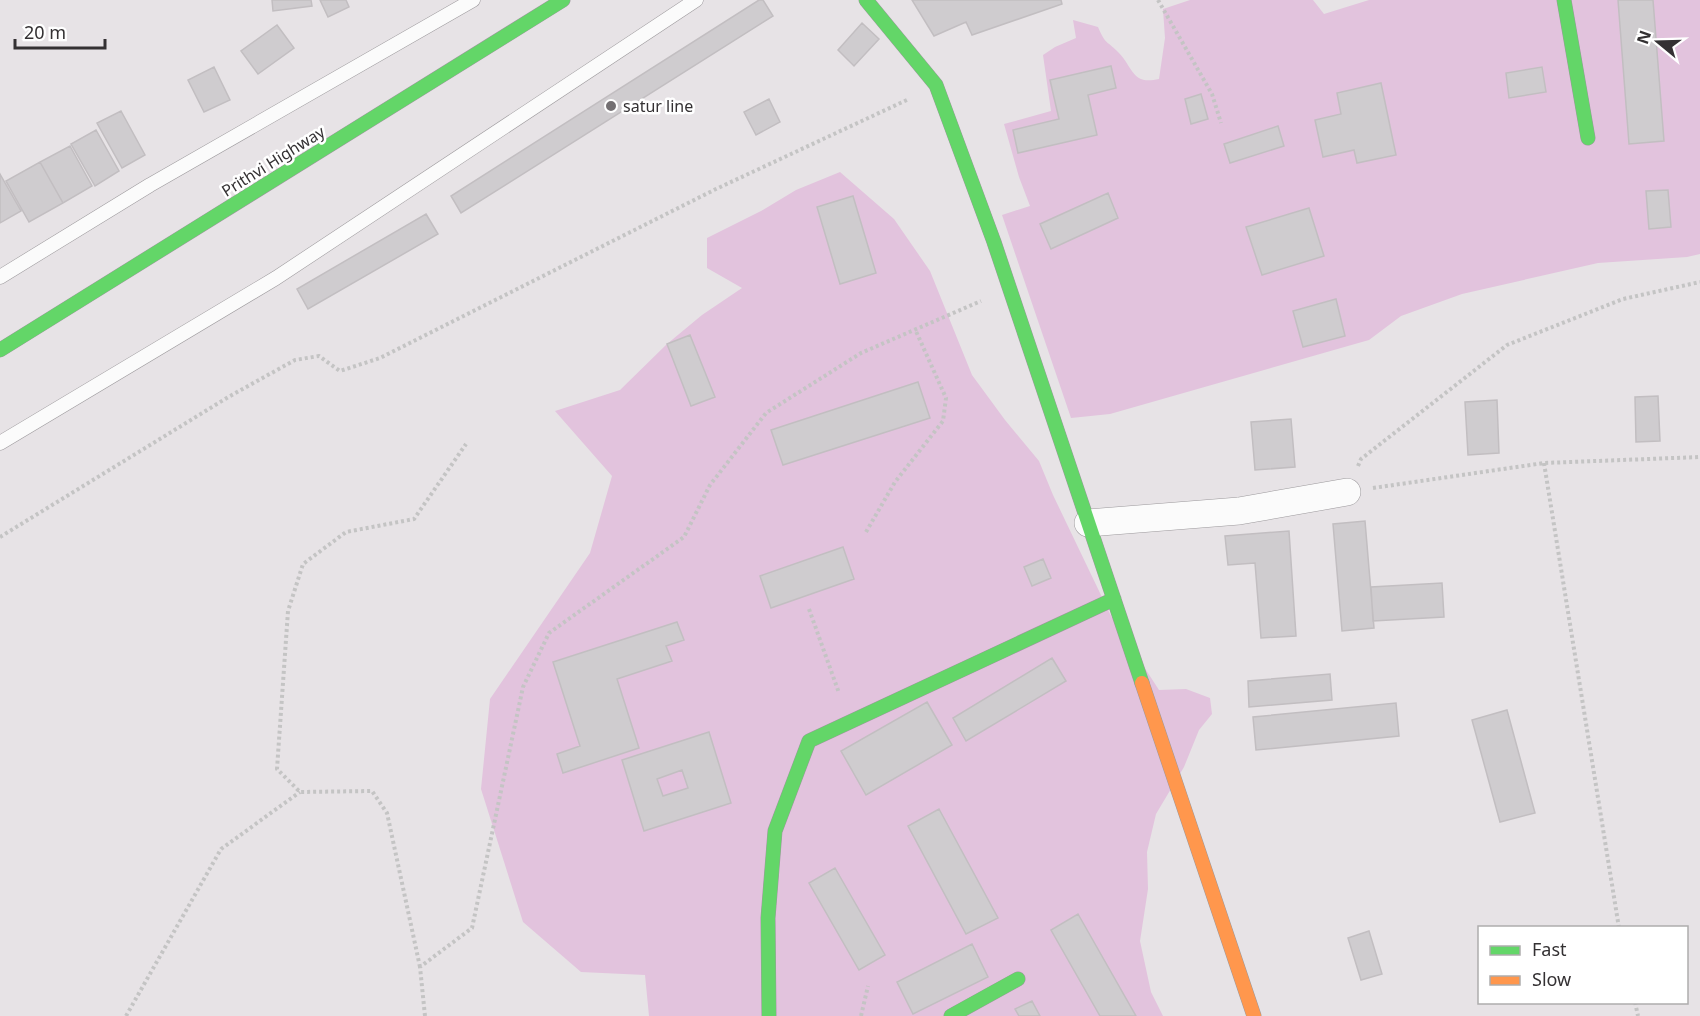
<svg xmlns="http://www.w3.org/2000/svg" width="1700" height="1016" viewBox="0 0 1700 1016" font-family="'Noto Sans',sans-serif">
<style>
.green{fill:#e2c3dd}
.building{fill:#cfcccf;stroke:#c2bec1;stroke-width:1.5;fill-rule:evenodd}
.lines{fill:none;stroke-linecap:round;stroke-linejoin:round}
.lane-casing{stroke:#9c999c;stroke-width:15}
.street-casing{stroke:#9c999c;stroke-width:28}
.fast-casing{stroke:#9c999c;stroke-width:15}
.slow-casing{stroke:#9c999c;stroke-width:15}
.path{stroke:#c4c4c4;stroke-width:4;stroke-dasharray:3 3;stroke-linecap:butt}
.lane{stroke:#fbfbfb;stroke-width:14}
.street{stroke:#fbfbfb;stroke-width:27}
.fast{stroke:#63d668;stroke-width:14}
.slow{stroke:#ff974d;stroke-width:14}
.poi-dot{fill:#736f72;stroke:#fff;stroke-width:2}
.labels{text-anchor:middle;stroke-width:5;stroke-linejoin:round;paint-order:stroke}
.poi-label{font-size:16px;fill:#343133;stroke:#fff;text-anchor:start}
.street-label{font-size:16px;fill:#343133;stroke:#fff}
</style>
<rect width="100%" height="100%" fill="#e7e3e6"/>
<path class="green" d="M1190,0H1313L1324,14L1369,0H1700V254L1687,257L1598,263L1462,294L1401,316L1369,340L1110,414L1071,418L1002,215L1030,206L1019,177L1004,124L1051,111L1043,55L1055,47L1076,38L1073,20L1098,27C1106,46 1107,40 1119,53C1134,69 1132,85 1159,79L1165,38L1163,9Z
M840,172L894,219L930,271L972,375L1005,420L1039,461L1053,495L1111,616L1159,690L1186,689L1210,698L1212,714L1199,730L1184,767L1156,814L1147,852L1148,889L1140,941L1151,992L1163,1016H649L645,975L581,972L523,922L481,789L490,699L590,553L612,476L555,411L620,390L667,344L702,315L742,288L707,268V238L761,211L796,190Z"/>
<path class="building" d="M272,0H311L312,6L273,11Z
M320,0H346L349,7L328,17Z
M759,0H763L773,16L461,213L451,196Z
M912,0H1061L1062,4L972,35L966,22L934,36Z
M1618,0H1653L1664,141L1629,144Z
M862,23L879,39L854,66L838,50Z
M277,25L294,48L258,74L241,51Z
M1111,66L1116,88L1088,95L1097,135L1018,153L1013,130L1059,119L1050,80Z
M214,67L230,100L204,112L188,80Z
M1542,67L1546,92L1509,98L1506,73Z
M1381,83L1396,155L1357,163L1354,150L1323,157L1315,120L1341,114L1337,93Z
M1201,94L1208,119L1191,124L1185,99Z
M769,99L780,122L756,135L744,112Z
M121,111L145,155L122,168L97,123Z
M1278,126L1284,146L1230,163L1224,144Z
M96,130L119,171L95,186L71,144Z
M70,146L92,186L63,203L40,162Z
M40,162L63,203L29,222L6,181Z
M0,174L21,211L0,223Z
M1668,190L1671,227L1649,229L1646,191Z
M1108,193L1118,218L1051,249L1040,224Z
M853,196L876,273L840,284L817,207Z
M1309,208L1324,256L1262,275L1246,227Z
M426,214L438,234L308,309L297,289Z
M1336,299L1345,336L1303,347L1293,311Z
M690,335L715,397L691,406L667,344Z
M918,382L930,418L783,465L771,430Z
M1658,396L1660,441L1636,442L1635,397Z
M1497,400L1499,453L1468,455L1465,402Z
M1291,419L1295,467L1255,470L1251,422Z
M1365,521L1374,628L1342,631L1333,524Z
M1289,531L1296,636L1261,638L1255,563L1228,565L1225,536Z
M843,547L854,579L771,608L760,576Z
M1043,559L1051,578L1032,586L1024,567Z
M1442,583L1444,617L1373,621L1371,587Z
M677,622L684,640L666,646L672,661L617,679L639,748L563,773L557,754L580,746L553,662Z
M1052,658L1066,681L966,741L953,718Z
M1330,674L1332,700L1249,707L1248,681Z
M927,702L952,745L866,795L841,751Z
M1396,703L1399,736L1256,750L1253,717Z
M1507,710L1535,813L1500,822L1472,720Z
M709,732L731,803L644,831L622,760ZM682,770L688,788L663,796L657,779Z
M939,809L998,918L966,934L908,826Z
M835,868L885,955L859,970L809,883Z
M1078,914L1136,1016H1100L1051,930Z
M1369,931L1382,974L1361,980L1348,938Z
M972,944L988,977L913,1014L897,982Z
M1032,1001L1040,1016H1019L1015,1009Z"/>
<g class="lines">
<g class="lane-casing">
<path id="lane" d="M0,277L150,185L473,0
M0,443L276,278L696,0"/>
</g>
<g class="street-casing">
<path id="street" d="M1088,523L1239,511L1347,492"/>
</g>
<g class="fast-casing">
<path id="fast" d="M866,0L936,85L994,242L1142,683
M1564,0L1588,138
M0,350L563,0
M769,1016L768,918L775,831L809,741L1114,599
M951,1016L1018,979"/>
</g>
<g class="slow-casing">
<path id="slow" d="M1142,683L1254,1016"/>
</g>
<path class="path" d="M1158,0L1212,94L1221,123
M1544,463L1619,928
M1358,466L1361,459L1507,345L1623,299L1700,282
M1373,488L1544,463L1700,457
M866,532L895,482L943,421L946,398L915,329
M0,537L230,396L295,360L319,356L340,371L380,358L716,189L909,99
M809,609L839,693
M420,967L387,813L372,791L300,792L277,769L288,611L303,564L346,532L414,519L466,444
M1635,1002L1638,1016
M126,1016L221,849L300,792
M425,1016L420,967L472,928L523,687L549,633L684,537L710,485L766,413L861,353L981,301
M861,1016L868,986"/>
<use href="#lane" class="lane"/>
<use href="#street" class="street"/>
<use href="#fast" class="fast"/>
<use href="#slow" class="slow"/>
</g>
<circle class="poi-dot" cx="611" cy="106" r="6"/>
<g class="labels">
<g class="poi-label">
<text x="623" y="112">satur line</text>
</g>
<g class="street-label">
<text transform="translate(273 161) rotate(-32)" y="6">Prithvi Highway</text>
</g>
</g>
<rect x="1478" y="926" width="210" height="78" fill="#ffffff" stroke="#aeadad" stroke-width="1.5"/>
<rect x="1490" y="946" width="30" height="9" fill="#63d668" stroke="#aeadad" stroke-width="1.5"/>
<text x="1532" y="956" font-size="18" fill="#343133">Fast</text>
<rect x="1490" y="976" width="30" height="9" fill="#ff974d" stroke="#aeadad" stroke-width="1.5"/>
<text x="1532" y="986" font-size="18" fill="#343133">Slow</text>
<g transform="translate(1658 42) rotate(289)" stroke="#ffffff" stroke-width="4.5" paint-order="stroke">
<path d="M0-4.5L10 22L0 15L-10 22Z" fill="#343133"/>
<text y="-9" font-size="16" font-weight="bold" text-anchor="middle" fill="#343133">N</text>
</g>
<path d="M15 39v9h90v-9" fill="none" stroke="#343133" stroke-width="3"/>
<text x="24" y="39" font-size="18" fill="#343133" stroke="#ffffff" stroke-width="4.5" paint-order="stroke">20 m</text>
</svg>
